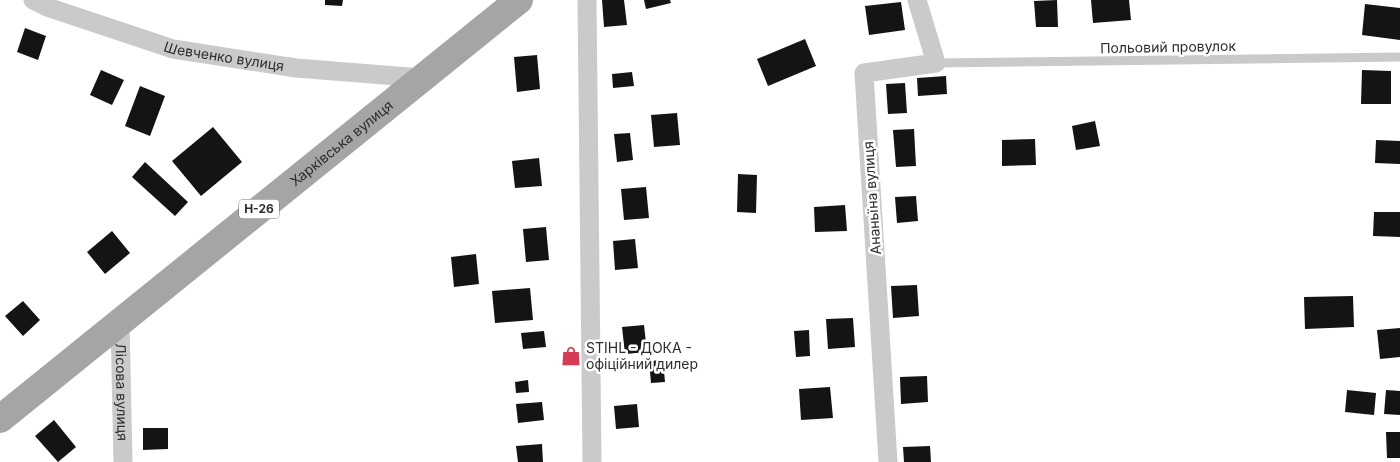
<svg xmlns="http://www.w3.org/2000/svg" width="1400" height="462" font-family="Inter,sans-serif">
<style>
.building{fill:#141414}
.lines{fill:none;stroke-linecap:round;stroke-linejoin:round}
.service{stroke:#cacaca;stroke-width:9}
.minor{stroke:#cacaca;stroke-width:19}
.primary{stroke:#a5a5a5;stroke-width:28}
.labels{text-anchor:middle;stroke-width:5;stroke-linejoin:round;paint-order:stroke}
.shield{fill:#fff;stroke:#6c6c6c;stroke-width:1}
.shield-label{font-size:12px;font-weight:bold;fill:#2d2d2d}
.street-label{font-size:14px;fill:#2d2d2d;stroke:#fff}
.poi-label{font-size:14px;fill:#2d2d2d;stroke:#fff;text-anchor:start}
</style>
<rect width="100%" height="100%" fill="#fff"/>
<path class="building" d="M325 0H343L342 6 325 5Z
M602 0H624L627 25 604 27Z
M644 0H670L671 3 646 9Z
M1057 0 1058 27H1036L1034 1Z
M1091 0H1129L1131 20 1093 23Z
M901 2 905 30 869 35 865 6Z
M1365 4 1400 8V40L1362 35Z
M25 28 46 36 38 60 17 52Z
M805 39 816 66 768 86 757 59Z
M537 55 540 89 517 92 514 57Z
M101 70 124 80 112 105 90 95Z
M1362 70 1391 71V104H1361Z
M632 72 634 86 613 88 612 74Z
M946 76 947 94 918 96 917 78Z
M905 83 907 113 888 114 886 84Z
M140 86 165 96 150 136 125 126Z
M677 113 680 145 654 147 651 115Z
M1095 121 1100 146 1076 150 1072 126Z
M213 127 242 162 201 196 172 161Z
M914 129 916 166 896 167 893 130Z
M630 133 633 160 617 162 614 134Z
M1035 139 1036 165 1002 166V140Z
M1376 140 1400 141V164L1375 163Z
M539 158 542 186 515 188 512 161Z
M145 162 188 202 175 216 132 177Z
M738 174 757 175 756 213 737 212Z
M646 187 649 218 624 220 621 189Z
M916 196 918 221 897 223 895 197Z
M845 205 847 231 815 232 814 207Z
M1374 212H1400V237L1373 236Z
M546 227 549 260 526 262 523 229Z
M112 231 130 253 105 274 87 252Z
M635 239 638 268 615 270 613 241Z
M476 254 479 284 454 287 451 257Z
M917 285 919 316 893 318 891 286Z
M530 288 533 320 495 323 492 291Z
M1353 296 1354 327 1305 329 1304 297Z
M23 301 40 320 23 336 5 316Z
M853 318 855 347 828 349 826 319Z
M644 325 647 352 625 354 622 327Z
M1400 328V357L1380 359 1377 330Z
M809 330 810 356 796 357 794 331Z
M544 331 546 347 523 349 521 333Z
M663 360 665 382 651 383 649 361Z
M927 376 928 402 901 404 900 377Z
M528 380 529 392 516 393 515 382Z
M830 387 833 418 801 420 799 389Z
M1347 390 1376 393 1374 415 1345 412Z
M1386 390 1400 391V415L1384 414Z
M542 402 544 420 518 423 516 404Z
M637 404 639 427 616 429 614 406Z
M54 420 76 447 58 462 35 436Z
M143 428H168V449L143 450Z
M1386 432H1400V458H1387Z
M542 444 543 462H518L516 446Z
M930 446 931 462H904L903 447Z"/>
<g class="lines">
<path class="service" d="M936 63 1400 57"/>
<g class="minor">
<path id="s1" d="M33 0 47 7 173 49 296 68 422 78"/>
<path d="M587 0 592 462"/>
<path id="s2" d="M120 322 123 462"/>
<path d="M888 462 864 73 936 63 917 0"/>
</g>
<path class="primary" id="s3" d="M0 419 519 0"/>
</g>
<defs>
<symbol id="shop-bare" viewBox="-9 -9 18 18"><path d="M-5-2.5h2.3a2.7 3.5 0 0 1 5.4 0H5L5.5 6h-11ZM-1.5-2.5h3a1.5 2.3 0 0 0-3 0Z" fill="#d53d56" stroke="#fff" stroke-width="2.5" paint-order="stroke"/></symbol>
</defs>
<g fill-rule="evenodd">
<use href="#shop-bare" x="557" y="342" width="28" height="28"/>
</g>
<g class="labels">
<rect class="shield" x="239" y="199.5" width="40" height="19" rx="4"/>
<g class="shield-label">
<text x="259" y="213">Н-26</text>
</g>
<g class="street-label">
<text transform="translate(1168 47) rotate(-1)" y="5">Польовий провулок</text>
<text dy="5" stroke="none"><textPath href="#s1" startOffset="200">Шевченко вулиця</textPath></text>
<text dy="5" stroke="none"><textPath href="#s3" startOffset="439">Харківська вулиця</textPath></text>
<text transform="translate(872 198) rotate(-94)" y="5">Ананьїна вулиця</text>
<text dy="5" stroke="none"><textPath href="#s2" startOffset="70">Лісова вулиця</textPath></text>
</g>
<g class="poi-label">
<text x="586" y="353">STIHL - ДОКА -<tspan x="586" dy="16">офіційний дилер</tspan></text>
</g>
</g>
</svg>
